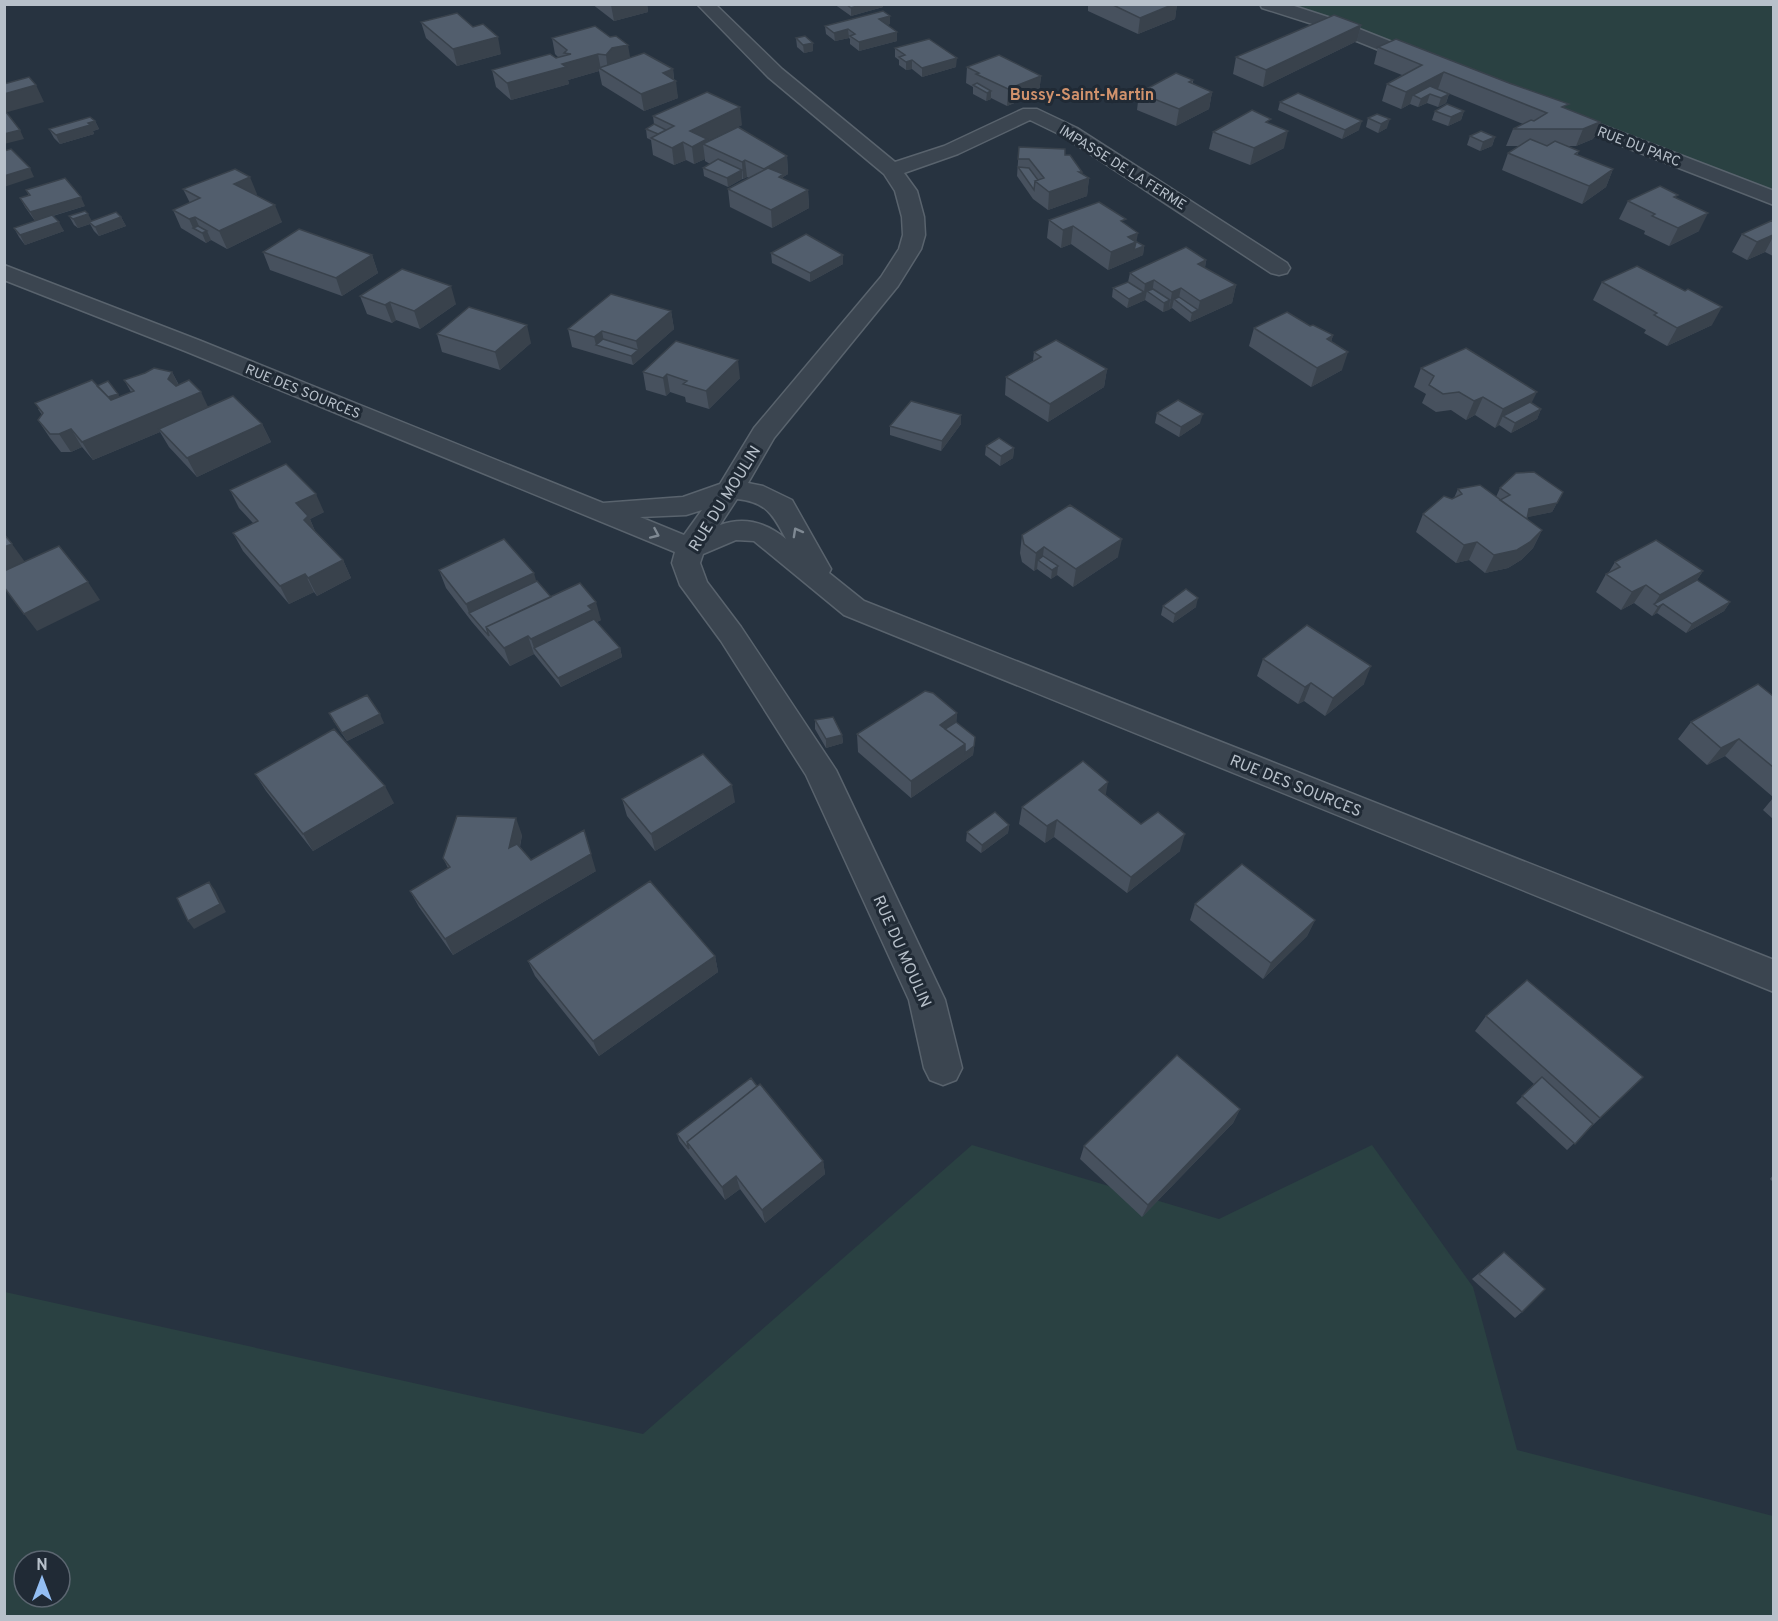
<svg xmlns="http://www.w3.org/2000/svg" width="1778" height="1621" font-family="Overpass,sans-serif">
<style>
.green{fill:#2a4142;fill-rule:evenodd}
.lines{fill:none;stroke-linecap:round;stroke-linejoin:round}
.minor-casing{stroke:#59636d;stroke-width:3}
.minor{fill:#3b4550;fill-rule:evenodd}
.wall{fill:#47515e}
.shaded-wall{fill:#39424c}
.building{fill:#525e6d;stroke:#39424c;stroke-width:1.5}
.oneway{stroke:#7f8993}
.labels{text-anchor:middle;stroke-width:6;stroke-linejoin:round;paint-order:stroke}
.far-street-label{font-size:14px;fill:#b7c0ca;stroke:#202a35}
.far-quarter-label{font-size:16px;font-weight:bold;fill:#d1926c;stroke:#202a35}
.street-label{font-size:16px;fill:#b7c0ca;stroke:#202a35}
</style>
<rect width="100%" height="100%" fill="#273340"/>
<path class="green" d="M1289 5H1773V201L1336 19Z
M972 1145 1219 1219 1372 1145 1473 1287 1517 1450 1773 1516V1616H5V1292L643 1434ZM24 1561H60V1597H24Z"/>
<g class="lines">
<defs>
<path id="minor" d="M697 4H715L782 69 895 162 944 146 1023 109H1037L1077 128 1287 263 1290 268 1287 273 1279 275 1271 273 1063 136 1030 120 958 154 904 173 917 191 924 217 925 235 921 249 898 286 774 438 748 483 763 486 792 500 831 569 829 573 864 601 1774 960V992L844 615 754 541 736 540 703 554 700 563 707 582 741 627 836 770 945 1000 962 1068 956 1080 943 1085 930 1080 924 1068 909 1000 806 775 721 641 680 585 672 563 675 552 185 351 4 280V265L201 341 603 503 683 497 720 484 754 428 881 277 899 249 903 235 902 217 895 191 884 174 768 77ZM737 499C767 502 773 515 786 539 767 523 745 516 720 525ZM702 510 684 535 640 517 686 515Z
M1260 4H1288L1334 19 1430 57 1432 61 1430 65H1416L1322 27 1262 8Z
M1555 107 1774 191V205L1548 117 1545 113 1548 109Z"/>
</defs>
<use href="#minor" class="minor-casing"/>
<use href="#minor" class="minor"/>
</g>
<path class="wall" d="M592 4H647L648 12 614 21Z
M834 4H883V7L851 16Z
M1088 4H1177L1175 19 1138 34 1088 11Z
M421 22 473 27 501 54 457 66 426 38Z
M890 24 887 25 897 32V41L859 51 850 44V39L849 38 835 41 826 34 825 26Z
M1361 25 1357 41 1263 87 1233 74 1236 57Z
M552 38 630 58 673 69 674 79 678 98 644 111 602 85 599 71 568 80 569 84 511 100 496 87 492 70 558 57 555 54Z
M796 38 813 43V51L804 53 797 47Z
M1378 47 1567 109 1600 122 1593 139 1576 146H1568L1579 151 1577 155 1613 169 1606 187 1582 204 1502 170 1508 153 1519 146H1506L1513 129 1523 124 1438 89 1449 94 1446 103 1438 107 1427 103 1418 107 1410 104 1401 109 1382 101 1387 84 1402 75 1374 64Z
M895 48 956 67 922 77 912 69 906 70 899 65V60L895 57Z
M967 67 1041 76 1039 93 1007 106 991 98V99L986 101 973 94V87L966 83Z
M1193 80V84L1212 92 1209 109 1176 126 1137 110 1139 93Z
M1280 102 1359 130 1342 139 1278 110Z
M1435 111H1464L1461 120 1448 126 1432 120Z
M1377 114 1387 128 1378 133 1366 127 1368 118Z
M653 116 742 125 707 141V142L787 156 788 174 783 177V179L808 190 809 208 772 228 730 207 728 189 749 178 747 177 743 179H742L728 187 704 176 703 168 710 164 705 161V159L694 164 686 160 674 165 653 155 651 140 647 138 646 129 654 124Z
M95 121 99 129 93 131 94 134 60 144 54 138 49 129Z
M1270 123 1284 148 1250 165 1209 149 1213 132Z
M1470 136 1495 137 1492 146 1480 151 1467 145Z
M1019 147 1065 155 1082 174 1089 178 1087 196 1048 210 1033 199 1017 176Z
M183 189 257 194 256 195 282 222 227 249 211 240 206 243 181 228 173 210 190 203Z
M26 190 85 206 53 216 64 231 25 245 19 237 14 228 35 221 25 207 20 198 29 196Z
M1677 198 1699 231 1669 246 1644 234 1645 231 1619 219 1628 201Z
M69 216 92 221 121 217 126 226 99 236 94 231 90 224 78 228 74 225Z
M1049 220 1125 224 1137 242 1144 246 1143 255 1108 270 1071 244 1061 248 1047 238Z
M1773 220V256L1765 252 1747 260 1732 252 1742 234Z
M263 252 372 255 378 273 342 296 270 270Z
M771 253 843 264 810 282 772 263Z
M1206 260 1205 268 1236 285 1232 303 1190 322 1172 308 1163 312 1145 300 1127 308 1112 297 1113 288 1128 282 1130 273Z
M1602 282 1712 325 1667 346 1644 333 1646 330 1593 300Z
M360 296 456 304 420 329 396 320 392 323 367 314Z
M671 311 674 329 633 365 572 347 568 329Z
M1310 326 1333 335 1331 342 1342 370 1311 387 1249 346 1254 328Z
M437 334 531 343 500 370 442 352Z
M1034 352 1107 369 1104 387 1048 422 1005 395 1006 377 1033 361Z
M1421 368 1531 403 1541 409 1537 419 1511 433 1499 425 1495 428 1475 415 1466 420 1451 410 1436 412 1422 403 1426 394 1414 387Z
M172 372 179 385 208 407 262 424 271 442 197 477 169 447 160 432 93 460 82 447 71 452H61L50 438 38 420 42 415 38 409 97 386 119 397 131 392 124 380Z
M643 372 740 378 709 409 686 402 685 397 670 392 666 396 646 390Z
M1157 413 1200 423 1179 437 1155 423Z
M961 415V424L941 451 890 435V426Z
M986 446 1014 448 1013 458 1000 466 985 455Z
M1500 488 1563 492 1552 512 1527 517V519L1542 530 1533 548 1521 560 1508 568 1485 573 1469 560 1456 563 1416 532 1423 514 1454 498 1458 489 1496 497Z
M230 490 324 512 310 519 315 531 343 560 351 578 317 596 314 592 289 604 243 551 233 533 253 523 239 508Z
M1022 535 1118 557 1073 587 1057 575 1051 579 1037 569 1034 571 1022 562 1020 553Z
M1615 562 1703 571 1697 580 1730 602 1724 611 1686 633 1657 613 1652 616 1634 603 1621 610 1596 592 1606 574 1609 572Z
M439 570 537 581 551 597 601 620 597 622 620 648 622 657 561 687 534 654 510 666 472 622 446 588Z
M1163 606 1196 607 1173 623 1161 615Z
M1263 659 1364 684 1325 716 1304 701 1298 704 1257 676Z
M1773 696V797L1725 756 1707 765 1678 739 1691 722Z
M329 713 384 723 347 741 334 722Z
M957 713 956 722 975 737 973 755 911 798 858 752 857 734Z
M815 720 842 735 843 743 826 748 815 729Z
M255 774 394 803 313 851 266 791Z
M1106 795 1141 824 1180 851 1127 893 1054 837 1045 843 1019 824 1022 807Z
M1773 798V819L1763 810Z
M622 799 735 802 655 851 627 816Z
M1009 825 1008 833 981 853 966 841 967 832Z
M522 835 520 847 531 860 596 871 453 955 419 907 410 891 448 868 443 858Z
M1195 904 1315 920 1307 936 1263 979 1190 920Z
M715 956 718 972 599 1056 535 976 528 961Z
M1486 1016 1643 1077 1567 1150 1516 1103 1534 1084 1475 1031Z
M1240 1109 1233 1123 1142 1217 1080 1159 1084 1146Z
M677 1134 823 1161 825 1174 765 1223 740 1189 725 1200 679 1141Z
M1773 1175V1182L1770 1179Z
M1504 1252 1522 1312 1515 1318 1472 1279Z"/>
<path class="shaded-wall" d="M647 4 648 12 614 21 611 5Z
M863 4H883V7L851 16V8Z
M1174 4H1177L1175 19 1138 34 1140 18Z
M890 16V24L879 27V19Z
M1361 25 1357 41 1263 87 1266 70Z
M848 29 849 38 835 41 834 33Z
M897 32V41L859 51V42Z
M498 37 501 54 457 66 453 49Z
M813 43V51L804 53 803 45Z
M628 45 631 62 608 71 606 55 612 48Z
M598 54 601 70 599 68V71L568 80 569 84 511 100 507 83 562 64Z
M957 58 956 67 922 77V68Z
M912 60V69L906 70V62Z
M673 69 674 82 676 81 678 98 644 111 641 94 663 73Z
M1444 72 1438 89 1413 95 1410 104 1401 109 1406 92Z
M1041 76 1039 93 1007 106 1008 89Z
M36 85 44 102 4 113V94Z
M991 91V99L986 101 987 93Z
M1212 92 1209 109 1176 126 1179 109Z
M1430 94 1427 103 1418 107 1421 99Z
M1449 94 1446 103 1438 107 1441 98Z
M740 107 742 125 707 141 708 146 703 144 705 159 694 164 690 131Z
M1464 111 1461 120 1448 126 1451 117Z
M1390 119 1387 128 1378 133 1381 124Z
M95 121 99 129 93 131 94 134 60 144 56 135Z
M1362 121 1359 130 1342 139 1345 130Z
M1600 122 1593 139 1576 146 1583 129Z
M20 130 24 139 4 144V134Z
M1288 131 1284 148 1250 165 1254 148Z
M1495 137 1492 146 1480 151 1483 142Z
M683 142 686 160 674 165 672 148Z
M787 156 788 174 783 177 784 187 766 186 764 169Z
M745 160 747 177 743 179 742 162Z
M30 168 34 177 4 187V176Z
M1613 169 1606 187 1582 204 1589 186Z
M742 170V179L728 187 727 178Z
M1079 172H1082L1081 181 1089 178 1087 196 1048 210 1049 192Z
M250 177 257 194 241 201 234 184Z
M808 190 809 208 772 228 771 210Z
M81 197 85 206 35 221 30 212Z
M275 205 282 222 227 249 219 231Z
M1708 213 1699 231 1669 246 1678 228Z
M88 214 93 223 89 222 90 224 78 228 73 219Z
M121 217 126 226 99 236 95 227Z
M195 217 202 233 193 228 189 219Z
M59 222 64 231 25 245 20 235Z
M1073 226 1071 244 1061 248 1063 230Z
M207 231 211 240 206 243 202 233Z
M1138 233 1135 250 1144 246 1143 255 1108 270 1111 252 1128 237Z
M1773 235V237L1765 252 1747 260 1757 242Z
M372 255 378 273 342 296 336 278Z
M843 255V264L810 282V273Z
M1206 260 1203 278 1198 264Z
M1154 280 1152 294 1147 291 1145 300 1127 308 1129 299 1144 292 1145 284Z
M1236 285 1232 303 1190 322 1192 313 1198 310 1200 301Z
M451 286 456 304 420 329 414 311Z
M1181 288 1178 303 1174 299 1172 308 1169 310 1172 292Z
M1170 300 1169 310 1163 312 1164 303Z
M390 302 396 320 392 323 385 305Z
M1722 307 1712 325 1667 346 1677 328Z
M671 311 674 329 633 365 631 356 638 350 636 341Z
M527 325 531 343 500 370 495 352Z
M602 331 605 348 596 345 594 337Z
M1333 335 1328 354 1327 339Z
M1348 352 1342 370 1311 387 1317 368Z
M738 360 740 378 709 409 706 391Z
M1107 369 1104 387 1048 422 1050 404Z
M172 372 181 390 178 397 168 379Z
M667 374 670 392 666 396 663 378Z
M201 392 210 411 159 429 160 432 93 460 82 442Z
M1537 392 1528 410 1503 416 1499 425 1495 428 1503 409Z
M118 394 123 403 106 398Z
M1483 397 1475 415 1466 420 1474 401Z
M1541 409 1537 419 1511 433 1515 423Z
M1203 414 1200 423 1179 437 1181 427Z
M961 415V424L941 451 942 441Z
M262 424 271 442 197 477 187 458Z
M71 429 82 447 71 452 59 434Z
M1014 448 1013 458 1000 466 1001 456Z
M316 494 324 512 310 519 316 534 313 538 296 503Z
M1557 503 1552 512 1524 518 1529 509Z
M1542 530 1533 548 1521 560 1508 568 1485 573 1494 555Z
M1122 539 1118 557 1073 587 1076 569Z
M1477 542 1469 560 1456 563 1464 545Z
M12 544 25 562 4 571V547Z
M1044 547 1042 563 1038 560 1037 569 1034 571 1036 553Z
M343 560 351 578 317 596 308 578Z
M1058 566 1057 575 1051 579 1052 570Z
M1703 571 1691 589 1662 605 1657 613 1652 616 1658 607 1654 604 1660 595Z
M534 573 539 591 469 613 466 604Z
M305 574 314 592 289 604 280 586Z
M88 582 100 600 37 631 24 614Z
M1646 585 1634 603 1621 610 1632 592Z
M1198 598 1196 607 1173 623 1175 614Z
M596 602 601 620 534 648 537 657 531 639Z
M1730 602 1724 611 1686 633 1692 624Z
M528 636 534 654 510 666 504 648Z
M620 648 622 657 561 687 558 678Z
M1371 666 1364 684 1325 716 1333 698Z
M1311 683 1304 701 1298 704 1305 687Z
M957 713 956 730 939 733 940 725Z
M380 714 384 723 347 741 342 733Z
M842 735 843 743 826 748V739Z
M975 737 973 755 911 798V781Z
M1739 739 1725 756 1707 765 1721 748Z
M1108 782 1105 799 1099 790Z
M732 785 735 802 655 851 651 834Z
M385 786 394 803 313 851 303 834Z
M516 818 522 835 516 864 509 848Z
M1057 820 1054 837 1045 843 1047 826Z
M1009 825 1008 833 981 853 982 845Z
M584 830 596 871 453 955 445 939Z
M1185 834 1180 851 1127 893 1131 877Z
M209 882 215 890 226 912 194 929 188 921Z
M1315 920 1307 936 1263 979 1271 963Z
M715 956 718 972 599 1056 593 1041Z
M1240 1109 1233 1123 1142 1217 1148 1205Z
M823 1161 825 1174 765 1223 762 1210Z
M736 1176 740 1189 725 1200 722 1187Z"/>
<path class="building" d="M846 4H863L851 8Z
M1111 4H1174L1140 18Z
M883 11 890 16 879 19 897 32 859 42 850 36 855 34 848 29 834 33 825 26Z
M457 13 473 27 483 24 498 37 453 49 421 22Z
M1334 15 1361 25 1266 70 1236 57Z
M595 26 610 37 616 36 628 45 612 48 606 55 598 54 562 64 566 67 507 83 492 70 550 54 556 58 571 54 564 53 567 50 552 38Z
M805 36 813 43 803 45 796 38Z
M929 39 957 58 922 68 912 60 906 62 899 57 905 55 895 48Z
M1396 39 1509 83 1569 104 1562 107 1600 122 1583 129H1513L1531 120 1534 121 1547 113 1444 72 1406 92 1387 84 1422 65 1378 47Z
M644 53 673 69 663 73 676 81 641 94 599 68Z
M999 55 1041 76 1008 89 976 74 979 73 967 67Z
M1176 73 1193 80 1189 82 1212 92 1179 109 1139 93Z
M29 77 36 85 4 94V84Z
M977 83 991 91 987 93 973 85Z
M1430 86 1449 94 1441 98 1430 94 1421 99 1413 95Z
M707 92 740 107 690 131 707 139 692 147 683 142 672 148 651 138 674 126 653 116Z
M1298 93 1362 121 1345 130 1280 102Z
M1447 104 1464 111 1451 117 1435 111Z
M1252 110 1271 119 1266 122 1288 131 1254 148 1213 132Z
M4 112H6L20 130 4 134Z
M1377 114 1390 119 1381 124 1368 118Z
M90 117 95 121 88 123 90 125 56 135 49 129Z
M654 124 666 130 658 134 646 129Z
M738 127 787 156 764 169 745 160 742 162 703 144Z
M1481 131 1495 137 1483 142 1470 136Z
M1530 139 1547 146 1555 141 1579 151 1575 154 1613 169 1589 186 1508 153Z
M1019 147 1065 149V155H1070L1082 172H1079L1089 178 1049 192 1035 181 1044 178 1029 159H1018Z
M11 149 30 168 4 176V151Z
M718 159 742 170 727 178 703 168Z
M1018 167 1029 168 1038 180 1035 181 1034 190Z
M768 168 783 174 779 177 808 190 771 210 728 189Z
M235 169 250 177 234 184 275 205 219 231 195 217 189 219 173 210 200 198 183 189Z
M65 178 81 197 30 212 20 198 30 195 26 190Z
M1660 186 1678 195 1674 197 1708 213 1678 228 1652 216 1655 214 1628 201Z
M1099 202 1126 219 1121 221 1138 233 1128 237 1136 242 1111 252 1073 226 1063 230 1049 220Z
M85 211 88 214 73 219 69 216Z
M116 212 121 217 95 227 89 222Z
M52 215 59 222 20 235 14 228Z
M1773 220V235L1757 242 1742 234Z
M198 226 207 231 202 233 193 228Z
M299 229 372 255 336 278 263 252Z
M806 234 843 255 810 273 771 253Z
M1136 242H1137L1144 246 1134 250Z
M1186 247 1206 260 1198 264 1236 285 1200 301 1181 288 1172 292 1154 280 1145 284 1130 273Z
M1637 266 1685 291 1688 289 1722 307 1677 328 1654 315 1657 313 1602 282Z
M402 269 451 286 414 311 390 302 385 305 360 296Z
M1128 282 1144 292 1129 299 1113 288Z
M1153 289 1170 300 1164 303 1147 291Z
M611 294 671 311 636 341 602 331 594 337 568 329Z
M1179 297 1198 310 1192 313 1174 299Z
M469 307 527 325 495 352 437 334Z
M1287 312 1310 326 1313 325 1333 335 1327 339 1348 352 1317 368 1254 328Z
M603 339 638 350 631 356 596 345Z
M1056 340 1107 369 1050 404 1006 377 1041 357 1034 352Z
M676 341 738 360 706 391 683 384 687 381 667 374 663 378 643 372Z
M1466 348 1537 392 1503 409 1483 397 1474 401 1459 392 1443 394 1429 385 1434 376 1421 368Z
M154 368 172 372 168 379 176 386 189 380 201 392 82 442 71 429 59 434H50L38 420 43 413 35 403 92 380 111 400 134 391 124 380 145 373Z
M108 381 118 394 108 397 97 386Z
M233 396 262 424 187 458 159 429Z
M1178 400 1203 414 1181 427 1157 413Z
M911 401 961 415 942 441 890 426Z
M1530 402 1541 409 1515 423 1503 416Z
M999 438 1014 448 1001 456 986 446Z
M286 464 316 494 296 503 308 516 304 520 343 560 308 578 305 574 280 586 233 533 258 521 230 490Z
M1534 472 1563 492 1557 503 1529 509 1527 519 1500 500 1510 495 1500 488 1516 473Z
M1480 485 1542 530 1530 542 1517 550 1494 555 1477 542 1464 545 1423 514 1444 496 1452 499 1462 494 1458 489Z
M1070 505 1122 539 1076 569 1044 547 1036 553 1024 544 1022 535Z
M4 534 12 544 4 547Z
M504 539 534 573 466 604 439 570Z
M1656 540 1703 571 1660 595 1646 585 1632 592 1606 574 1620 567 1615 562Z
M59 546 88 582 24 614 4 587V571Z
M1043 556 1058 566 1052 570 1038 560Z
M1697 580 1730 602 1692 624 1663 604 1658 607 1654 604Z
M537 581 551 597 486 627 489 636 469 613Z
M580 583 596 602 588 606 592 610 531 639 528 636 504 648 486 627Z
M1186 589 1198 598 1175 614 1163 606Z
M594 619 620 648 558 678 534 648Z
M1307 625 1371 666 1333 698 1311 683 1305 687 1263 659Z
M1758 684 1773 696V767L1739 739 1721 748 1691 722Z
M925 691 933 693 957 713 940 725 965 744 911 781 857 734Z
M367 695 380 714 342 733 329 713Z
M833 717 842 735 826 739 815 720Z
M956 722 975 737 974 746 965 753V744L945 729Z
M334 729 385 786 303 834 255 774Z
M703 754 732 785 651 834 622 799Z
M1083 761 1108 782 1099 790 1141 824 1158 812 1185 834 1131 877 1057 820 1047 826 1022 807Z
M995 812 1009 825 982 845 967 832Z
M457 816 516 818 509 848 517 844 531 860 584 830 591 854 445 939 410 891 450 867 443 858Z
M1242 864 1315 920 1271 963 1195 904Z
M650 881 715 956 593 1041 528 961Z
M209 882 220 904 188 921 177 898Z
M1527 980 1643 1077 1600 1118 1486 1016Z
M1177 1055 1240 1109 1148 1205 1084 1146Z
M1542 1077 1593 1124 1575 1144 1522 1096Z
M751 1078 757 1086 687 1142 689 1149 677 1134Z
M760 1084 823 1161 762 1210 736 1176 722 1187 687 1142Z
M1504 1252 1545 1289 1522 1312 1479 1274Z"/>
<defs><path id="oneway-chevron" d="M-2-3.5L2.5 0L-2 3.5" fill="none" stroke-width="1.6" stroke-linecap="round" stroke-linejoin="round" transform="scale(1.5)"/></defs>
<g class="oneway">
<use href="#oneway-chevron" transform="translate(797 532) rotate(-119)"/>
<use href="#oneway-chevron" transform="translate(655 534) rotate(24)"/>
</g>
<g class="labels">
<g class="far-street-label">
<text transform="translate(1639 146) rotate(21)" y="5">RUE DU PARC</text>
<text transform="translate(1123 167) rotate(32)" y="5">IMPASSE DE LA FERME</text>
<text transform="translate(303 391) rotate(22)" y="5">RUE DES SOURCES</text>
</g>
<g class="far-quarter-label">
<text x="1082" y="100">Bussy-Saint-Martin</text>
</g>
<g class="street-label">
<text transform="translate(724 498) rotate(-58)" y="6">RUE DU MOULIN</text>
<text transform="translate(1296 785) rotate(22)" y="6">RUE DES SOURCES</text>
<text transform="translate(903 951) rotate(66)" y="6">RUE DU MOULIN</text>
</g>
</g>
<rect width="1778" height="1621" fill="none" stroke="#b7c0ca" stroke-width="12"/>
<g transform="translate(42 1579)"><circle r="28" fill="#202a35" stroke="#5c6671" stroke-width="1.5"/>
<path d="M0-4.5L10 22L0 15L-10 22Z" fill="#93bef3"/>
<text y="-9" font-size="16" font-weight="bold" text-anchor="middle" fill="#b7c0ca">N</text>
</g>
</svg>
